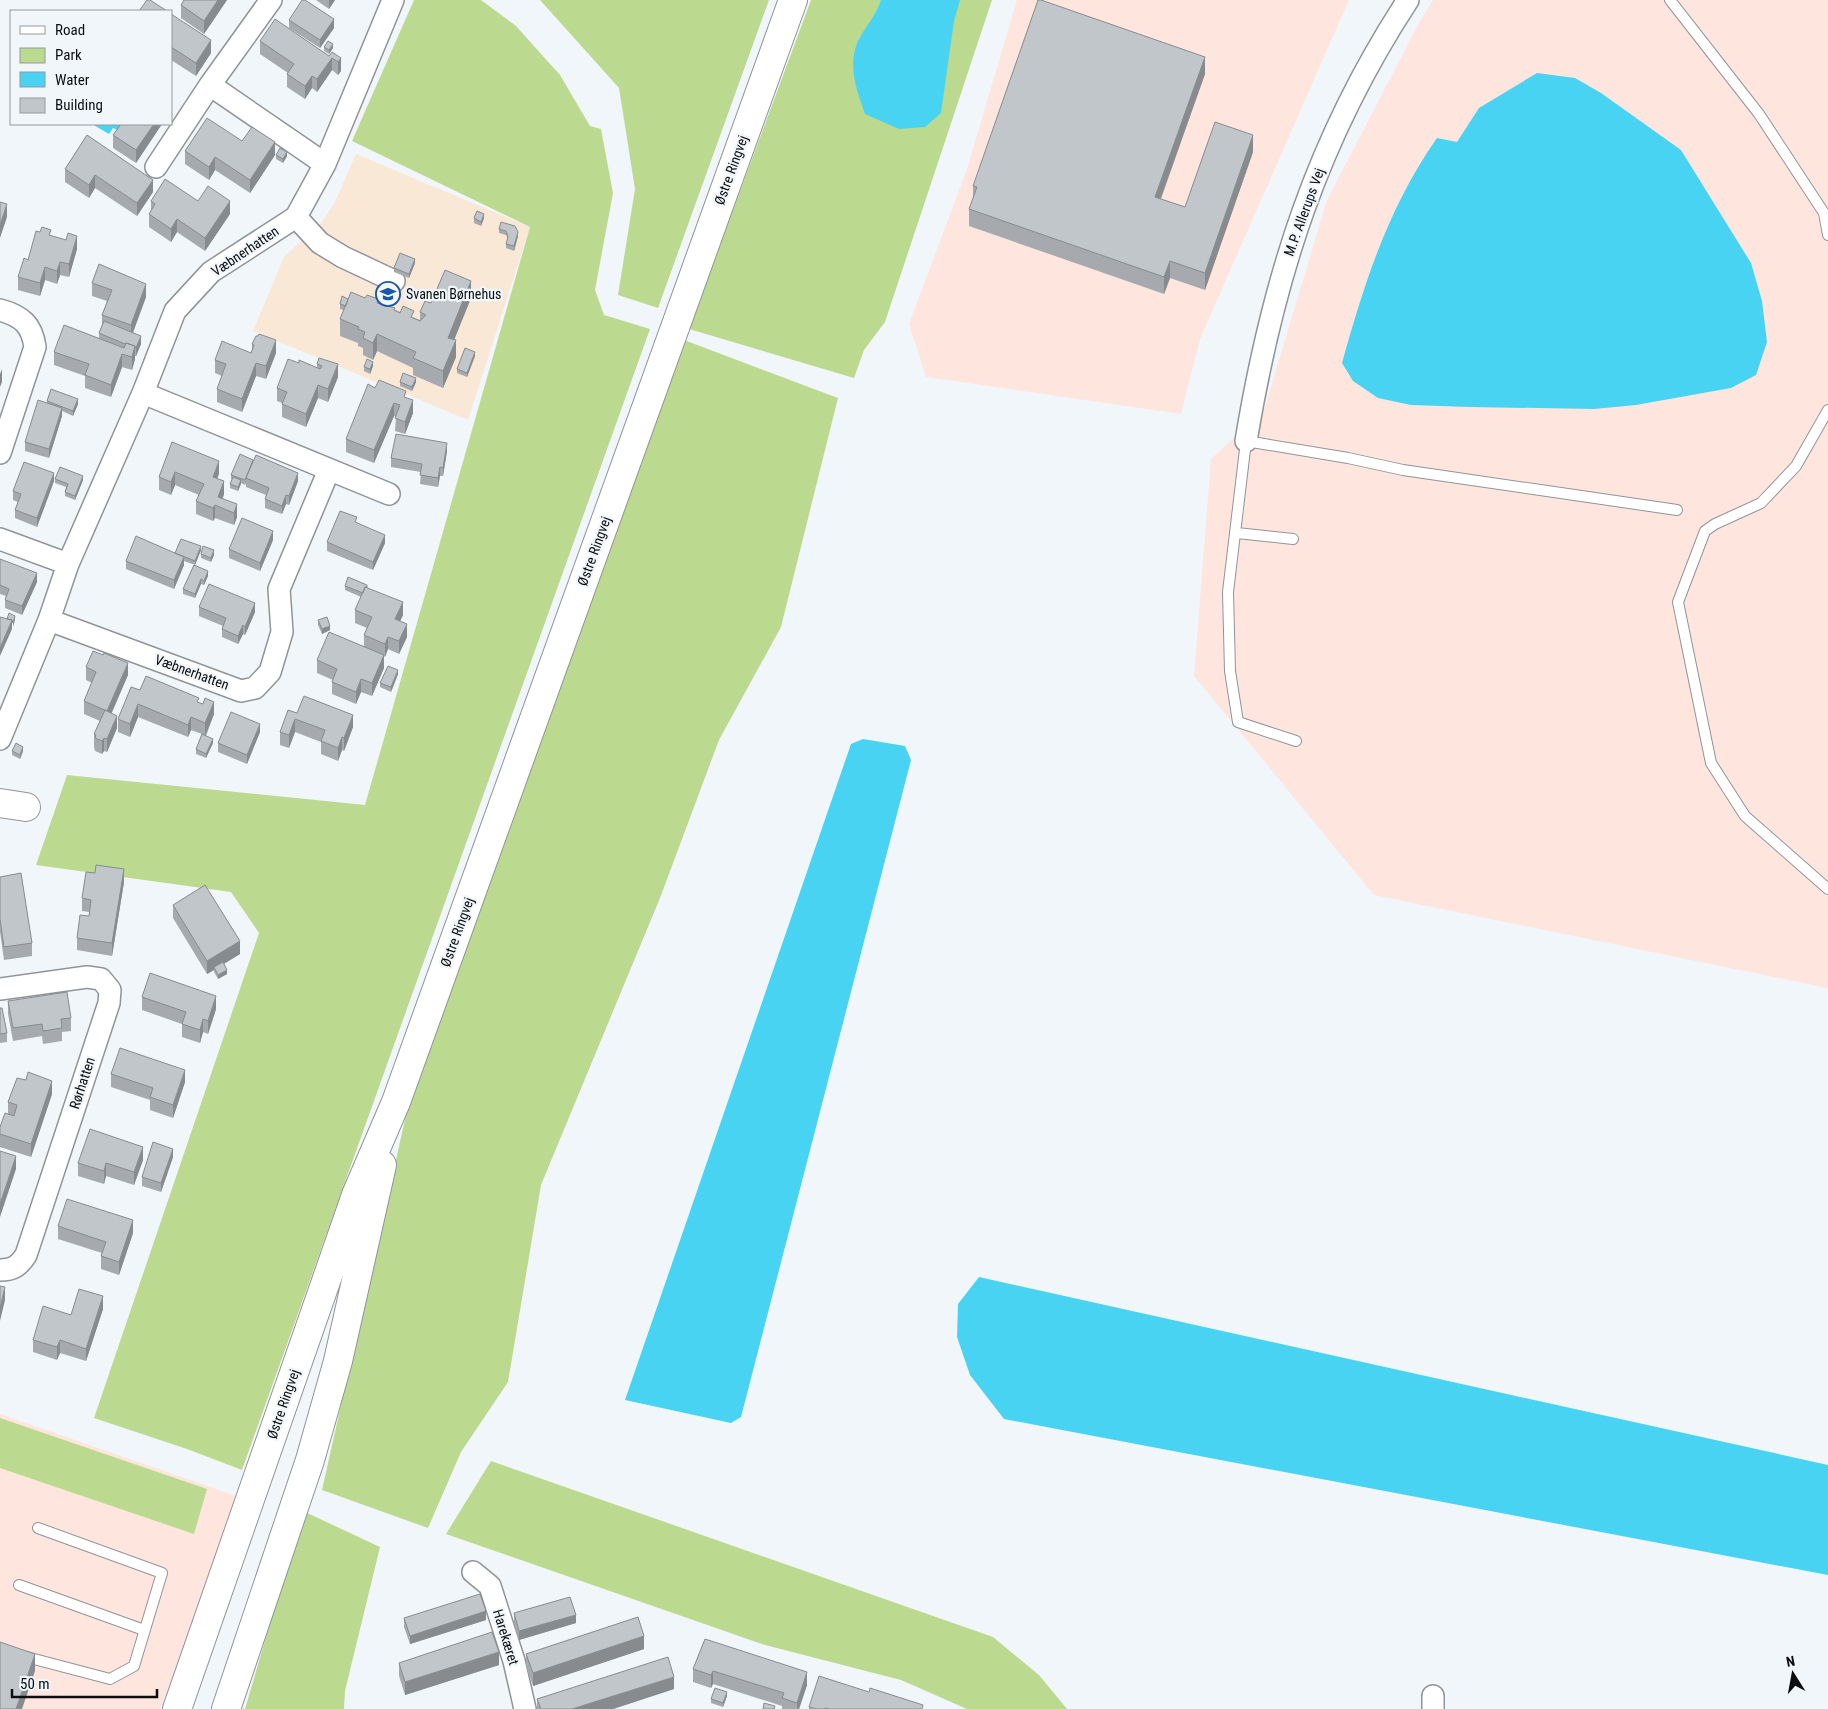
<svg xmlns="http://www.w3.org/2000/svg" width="1828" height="1709" font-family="'Roboto Condensed',sans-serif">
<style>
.industrial{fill:#fee5dd}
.education{fill:#f9e8d6}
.green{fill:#bcd990}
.water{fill:#49d3f2}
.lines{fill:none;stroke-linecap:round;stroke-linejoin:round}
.lane-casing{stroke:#909499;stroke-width:12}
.street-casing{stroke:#909499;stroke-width:24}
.secondary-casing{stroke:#909499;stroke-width:30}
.lane{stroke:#fff;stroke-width:10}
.street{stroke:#fff;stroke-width:21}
.secondary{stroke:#fff;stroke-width:28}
.wall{fill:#a6aaaf}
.shaded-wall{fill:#878b8e}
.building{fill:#c1c6cb;stroke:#878b8e}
.labels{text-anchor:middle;stroke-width:4.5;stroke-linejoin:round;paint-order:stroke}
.street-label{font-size:14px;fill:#0c0d0f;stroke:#f1f6fb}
.poi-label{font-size:14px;fill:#0c0d0f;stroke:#f1f6fb;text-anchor:start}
</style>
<rect width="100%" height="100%" fill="#f1f6fb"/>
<path class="industrial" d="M1017 0H1349L1200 339 1181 414 926 377 909 324 967 169Z
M1433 0H1828V988L1374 895 1194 676 1211 459 1264 410 1327 200 1419 23Z
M0 1414 239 1497 160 1709H0Z"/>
<path class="education" d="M356 154 530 227 468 420 253 331 284 257 322 222 334 204Z"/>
<path class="green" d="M414 0H481L516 26 560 75 590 126 601 129 613 193 595 290 604 315 650 329 242 1470 187 1449 94 1418 259 933 231 892 36 865 67 775 365 805 530 227 352 141Z
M540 0H769L658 308 618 295 635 189 619 88Z
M811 0H992L885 322 864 350 854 378 689 329Z
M684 340 838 398 781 627 719 740 660 898 541 1185 508 1382 461 1452 428 1528 322 1490 408 1106Z
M0 1418 207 1489 194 1534 0 1468Z
M491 1461 993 1637 1039 1675 1067 1709H967L901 1680 765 1645 446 1534Z
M303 1511 380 1547 345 1691 344 1709H245Z"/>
<path class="water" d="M881 0H960L954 21 941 113 925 127 899 129 865 114C857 91 847 66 858 41 865 27 876 16 881 0Z
M1537 73 1575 78 1601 93 1681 150 1751 263 1762 301 1767 342 1756 375 1731 388 1636 405 1594 409 1470 407 1411 405 1378 398 1353 381 1342 363C1365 281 1388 208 1437 138L1457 142 1479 108Z
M92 124H118L121 126 117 130 113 128 109 134Z
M863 739 905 746 911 760 741 1417 731 1423 625 1400 851 744Z
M979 1277 1828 1465V1575L1004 1419 970 1375 957 1337 958 1304Z"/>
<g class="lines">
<defs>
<path id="lane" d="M1670 0 1759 114 1824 213 1828 235
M1828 410 1796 466 1761 503 1715 524 1705 531 1678 602 1711 763 1745 816 1828 889
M1237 533 1293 539
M1296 741 1238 722 1230 671 1228 592 1246 441 1348 458 1403 470 1677 510
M19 1585 144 1630
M0 1650 110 1679 134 1666 162 1573 38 1528"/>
<path id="street" d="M271 0 210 85 325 164
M156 167 210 85
M296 217 320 243 343 257 394 281
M0 310C22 316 32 325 35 347L0 453
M143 393 389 494
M1246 441C1273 278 1317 139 1408 0
M0 539 68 564
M49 620 241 691 255 688 270 672 282 632 279 589 329 470
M0 739 49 620 68 564 143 393 175 311 211 272 296 217 325 164 393 0
M0 989 87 977 101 979 110 990 109 1003 26 1255C19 1266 13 1270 0 1270
M473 1572 490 1586 514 1661 525 1709
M1433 1709V1696"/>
<path id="secondary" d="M0 803 26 807
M177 1709 356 1195 396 1102 793 0
M226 1709 310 1460 338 1361 382 1165"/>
</defs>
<use href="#lane" class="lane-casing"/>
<use href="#street" class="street-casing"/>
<use href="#secondary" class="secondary-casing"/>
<use href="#lane" class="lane"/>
<use href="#street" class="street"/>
<use href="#secondary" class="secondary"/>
</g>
<path class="wall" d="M184 0H227L204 34 181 18V5Z
M316 0H335L329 9Z
M171 14 211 53 196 76 171 60Z
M289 20 334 28 320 48 289 28Z
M260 41 341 58V71L338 75 332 70 317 92 312 88 305 99 287 87V74L288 73 260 54Z
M324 47 333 48 329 54 324 51Z
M1205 74 1161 199 1185 207 1253 152 1205 290 1170 278 1164 294 969 226V209L973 200V186Z
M162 124 136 163 113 148V135Z
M87 135 153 192 137 216 95 188 89 198 65 182V169Z
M242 141 275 155 250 193 215 170 209 180 185 164V151Z
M276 155 287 156 283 163 276 159Z
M151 201H198L230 214 205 251 177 232 171 242 149 227V214L151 211Z
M474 218H484L481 226 474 223Z
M499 229 518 236 514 251 506 248V244L508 239 506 235 499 233Z
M51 236 77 249 69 277 60 275 57 284 45 280 40 296 18 290V277L28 260Z
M415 263 409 278 394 272V268Z
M92 283 146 297 133 332 141 344 136 356H135V359L132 370 122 367 111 397 85 388V376L54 365V352L99 338V333L102 325V315L107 301 92 296Z
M471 298 454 340 456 357 443 388 413 375V368L377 351 373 360 363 355V348L358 346V343L340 336V319L344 310 340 309V304L348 299 378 303 420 320V312L431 303Z
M252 344 276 353 266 379 256 376 242 412 217 402V389L222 376 215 373V360L251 353 252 350Z
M475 356 467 377 457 373V369Z
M319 358 338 377 328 402 318 398 306 427 282 417V403L277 401V388L299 363 317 368V364Z
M373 366 370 374 364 371V367Z
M400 382H416L412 391 400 386Z
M375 388 406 398 413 413 405 434 395 431 396 416H394L374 463 346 452V439Z
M47 401 78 404 73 416 62 411V416L49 458 25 451V442L47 403Z
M172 442 219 474 217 478 224 494 223 498 237 517 234 525 215 518 213 521 196 514V501L199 495 175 485 171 495 159 490V477Z
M447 451 443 476H440L438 487 420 484 421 472 391 467V458Z
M231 475 298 481 289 505 286 504 282 514 265 508V499L266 495 246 487V483L245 485 241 483 238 491 230 488V484L232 479H231Z
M55 479 83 480 75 500 65 496V492L66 487 55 483Z
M54 481 37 527 15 518V510L18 502 13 500V491Z
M357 523 385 543 373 570 327 551V542Z
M273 540 260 571 229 558V549Z
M201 550 195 565 184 561V565L174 589 126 569V561L175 553Z
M201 554 214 555 211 562 201 558Z
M0 559 37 582 22 615 5 608V600L6 596 0 594Z
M208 576 204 585 201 584 195 598 183 594V589Z
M345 586 367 587 403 615 400 621 407 637 399 654 388 649 385 657 384 656V668L372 696 361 692 356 704 332 694V682L333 680 317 673V660L364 647V635L367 628 355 623V610L361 597 345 590Z
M199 607 255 612 245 635 243 634 238 644 222 637V629L223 626 199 616Z
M318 620 330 630 322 634 318 625Z
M86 667 128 675 111 713 117 728 107 752 104 751 102 754 95 751 94 747V734L100 721 84 714V701L92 683 86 680Z
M398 674 391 692 380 687V683Z
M140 690 199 703 214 714 206 736 213 743 206 758 196 754V749L202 734 191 730 188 737 138 717 130 737 118 732V719Z
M297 713 353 727 344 751 342 750 338 761 321 754V742L295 732 289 748 280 745V732Z
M260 732 247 764 218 752V743Z
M12 751H23L20 759 12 755Z
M0 877 32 943V956L4 960 0 932Z
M124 882 112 956 77 950V938L89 916V912L82 911V898Z
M173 905 240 954 224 964 227 974 218 979 214 972V970L207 974 173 918Z
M142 997 216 1009 208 1034 203 1032 200 1043 182 1037V1024L142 1010Z
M8 1001 71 1018V1031L62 1032V1041L43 1044 42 1036 13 1041 8 1014Z
M0 1008 7 1033V1042L0 1043Z
M111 1074 185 1082 173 1118 150 1110V1100L111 1087Z
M26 1080 52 1094 31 1157 0 1147V1127L8 1114V1102Z
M173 1157 161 1192 142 1186V1177Z
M143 1160 134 1185 106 1176 104 1184 78 1176V1163Z
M58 1226 133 1233 119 1275 101 1269V1256L102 1253 58 1239Z
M103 1309 86 1361 60 1353 57 1360 33 1352V1340L71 1315Z
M514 1613 576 1623 519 1640 514 1622Z
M404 1618 486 1620 410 1644 404 1627Z
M705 1639 807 1685 799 1709H782V1706L713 1684 711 1688 693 1682V1669Z
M644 1649 533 1686 526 1666V1654Z
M399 1663 499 1665 405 1695 399 1676Z
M674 1689 613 1709H537V1699Z
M727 1696 723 1707 711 1703V1699Z
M809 1707 923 1709H809Z"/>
<path class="shaded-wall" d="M218 0H227L204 34V21Z
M329 0H335L329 9Z
M334 19V28L320 48V40Z
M211 40V53L196 76V63Z
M333 44V48L329 54V50Z
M1205 57V74L1155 214V197Z
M332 58V70L317 92V79Z
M341 58V71L338 75V62Z
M312 76V88L305 99V86Z
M154 124H162L136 163V150Z
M1253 135V152L1205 290V273Z
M275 142V155L250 193V180Z
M287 152V156L283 163V159Z
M215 157V170L209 180V167Z
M95 175V188L89 198V185Z
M153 180V192L137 216V203Z
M230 201V214L205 251V238Z
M7 204V217L0 238V225Z
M484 214V218L481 226V222Z
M177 219V232L171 242V229Z
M518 232V236L514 251V246Z
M77 236V249L69 277V264Z
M415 259V263L409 278V274Z
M1170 261V278L1164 294V277Z
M60 262V275L57 284V271Z
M45 267V280L40 296V283Z
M471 281V298L448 355V338Z
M146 284V297L131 338V325Z
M377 334V351L373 360V343Z
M141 336V344L136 356V348Z
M276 340V353L266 379V366Z
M456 340V357L443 388V371Z
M135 346V359L132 370V357Z
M475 352V356L467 377V373Z
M122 354V367L111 397V385Z
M373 362V366L370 374V369Z
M256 363V376L242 412V399Z
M338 364V377L328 402V389Z
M2 369V382L0 387V374Z
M416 378V382L412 391V387Z
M318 385V398L306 427V414Z
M78 399V404L73 416V411Z
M413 400V413L405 434V422Z
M394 403V416L374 463V450Z
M62 408V416L49 458V449Z
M447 443V451L443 476V468Z
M219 461V474L213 489V477Z
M440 467V476L438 487V478Z
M175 472V485L171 495V482Z
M54 473V481L37 527V518Z
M298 473V481L289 505V496Z
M83 476V480L75 500V496Z
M241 480V484L238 491V487Z
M224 481V494L219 507 218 497Z
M286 495V504L282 514V506Z
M237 504V517L234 525V513Z
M215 505V518L213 521V508Z
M273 531V540L260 571V563Z
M385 535V543L373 570V562Z
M201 546V550L195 565V561Z
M214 550V555L211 562V558Z
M184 557V565L174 589V580Z
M208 571V576L204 585V581Z
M37 573V582L22 615V606Z
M201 579V584L195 598V594Z
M403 602V615L395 632V619Z
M255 603V612L245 635V627Z
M15 616V620L13 627V623Z
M12 620V629L0 656V648Z
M407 624V637L399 654V641Z
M243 625V634L238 644V636Z
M330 626V630L322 634V629Z
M388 637V649L385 657V644Z
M384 655V668L372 696V683Z
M128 663V675L107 724V711Z
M398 670V674L391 692V687Z
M361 679V692L356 704V692Z
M214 702V714L205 736V723Z
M138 704V717L130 737V724Z
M353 715V727L344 751V738Z
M117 716V728L107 752V739Z
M191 717V730L188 737V725Z
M295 719V732L289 748V735Z
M260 724V732L247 764V755Z
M342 737V750L338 761V748Z
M104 738V751L102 754V741Z
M213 739V743L206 758V754Z
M23 747V751L20 759V755Z
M124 869V882L112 956V943Z
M240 941V954L215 969 214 967V970L207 974V961Z
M227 970V974L218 979V975Z
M216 996V1009L208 1034V1021Z
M203 1019V1032L200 1043V1030Z
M185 1070V1082L173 1118V1105Z
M52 1081V1094L31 1157V1144Z
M143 1147V1160L134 1185V1172Z
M173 1149V1157L161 1192V1183Z
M16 1156V1169L0 1217V1204Z
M106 1163V1176L104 1184V1171Z
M133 1220V1233L119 1275V1262Z
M5 1287V1300L0 1321V1308Z
M103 1296V1309L86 1361V1349Z
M60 1340V1353L57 1360V1347Z
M486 1611V1620L410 1644V1636Z
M576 1615V1623L519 1640V1631Z
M644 1636V1649L533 1686V1673Z
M499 1652V1665L405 1695V1682Z
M35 1654V1671L22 1709H16Z
M713 1671V1684L711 1688V1675Z
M807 1672V1685L799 1709H797V1703Z
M674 1677V1689L613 1709H572Z
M727 1692V1696L723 1707V1703Z"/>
<path class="building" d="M147 0H150L167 11H139Z
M184 0H218L204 21 181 5Z
M302 0H305L334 19 320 40 289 20Z
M1038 0H1041L1205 57 1155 197 1185 207 1215 122 1253 135 1205 273 1170 261 1164 277 969 209 977 187 973 186Z
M171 14 211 40 196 63 171 47Z
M275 19 329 56 332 52 341 58 338 62 332 58 317 79 312 76 305 86 287 74 294 64 260 41Z
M328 41 333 44 329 50 324 47Z
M207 118 242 141 252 127 275 142 250 180 215 157 209 167 185 151Z
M121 124H154L136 150 113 135Z
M87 135 153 180 137 203 95 175 89 185 65 169Z
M280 148 287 152 283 159 276 155Z
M165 179 198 201 208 186 230 201 205 238 177 219 171 229 149 214 155 204 151 201Z
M0 202 7 204 0 225Z
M477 211 484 214 481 222 474 218Z
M501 222 515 226 518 232 514 246 506 244 508 237 506 231 499 229Z
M42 227 51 230 49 235 66 240 68 233 77 236 69 264 60 262 57 271 45 267 40 283 18 277 24 258 28 260 36 231 40 232Z
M400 253 415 259 409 274 394 268Z
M99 264 146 284 131 325 102 315 112 290 92 283Z
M445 270 471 281 448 338 456 340 443 371 413 358 416 352 377 334 373 343 363 338 365 332 358 329 359 327 340 319 351 292 365 298 367 295 378 299 377 303 395 308 394 310 400 313 403 306 414 311 411 317 420 321 426 315 420 312 425 301 431 303Z
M342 296 348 299 346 306 340 304Z
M104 321 141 336 136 348 135 347V346L126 343 125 344 99 333Z
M64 325 124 348 126 343 135 346 132 357 122 354 111 385 85 375 89 364 54 352Z
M259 334 276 340 266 366 256 363 242 399 217 389 226 364 215 360 222 341 251 353 254 345 252 344 256 336H258Z
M465 348 475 352 467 373 457 369Z
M319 358 338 364 328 389 318 385 306 414 282 404 287 392 277 388 288 359 299 363V360L320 369 322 366 317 364Z
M367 359 373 362 370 369 364 367Z
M403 373 416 378 412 387 400 382Z
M379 380 406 391 404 397 413 400 405 422 395 418 400 405 394 403 374 450 346 439 368 384 375 388Z
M51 389 78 399 73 411 47 401Z
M38 400 62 408 49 449 25 442Z
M396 434 447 443 443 468 440 467 438 478 420 475 422 464 391 458Z
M172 442 219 461 213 477 224 481 218 497 237 504 234 513 215 505 213 508 196 501 204 484 175 472 171 482 159 477Z
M240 454 253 460 245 480 231 475Z
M256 455 298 473 289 496 286 495 282 506 265 499 269 488 246 478Z
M24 462 54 473 37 518 15 510 21 494 13 491Z
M60 467 83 476 75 496 65 492 68 484 55 479Z
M233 477 241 480 238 487 230 484Z
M340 511 357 517 355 522 385 535 373 562 327 542Z
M242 518 273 531 260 563 229 549Z
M136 536 184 557 174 580 126 561Z
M181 539 201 546 195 561 175 553Z
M203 546 214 550 211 558 201 554Z
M0 559 37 573 22 606 5 600 9 589 0 585Z
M194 565 208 571 204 581 201 579 195 594 183 589Z
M348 577 367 585V587H365L363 593 345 586Z
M209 584 255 603 245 627 243 625 238 636 222 629 226 618 199 607Z
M365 587 403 602 395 619 407 624 399 641 388 637 385 644 364 635 372 617 355 610Z
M9 613 15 616 13 623 12 620 7 619Z
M0 617 12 620 0 648Z
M327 617 330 626 322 629 318 620Z
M329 632 384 655 372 683 361 679 356 692 332 682 337 669 317 660Z
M93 651 103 655 104 653 128 663 107 711 84 701 96 672 86 667Z
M388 666 398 670 391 687 380 683Z
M146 676 199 698 197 702 203 704 205 698 214 702 205 723 191 717 188 725 138 704 130 724 118 719 131 687 140 690Z
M304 696 353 715 344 738 342 737 338 748 321 741 325 730 295 719 289 735 280 732 288 710 297 713Z
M105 710 117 716 107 739 104 738 102 741 95 738 96 735 94 734Z
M231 712 260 724 247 755 218 743Z
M202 734 213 739 206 754 196 749Z
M16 743 23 747 20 755 12 751Z
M96 865 124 869 112 943 77 938 80 915 89 916 91 900 82 898 86 872 95 873Z
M21 873 32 943 4 947 0 919V877Z
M205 885 240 941 207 961 173 905Z
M223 962 227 970 218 975 214 967Z
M150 973 216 996 208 1021 203 1019 200 1030 182 1024 186 1012 142 997Z
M67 992 71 1018 61 1019 62 1028 43 1031 42 1024 13 1028 8 1001Z
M0 1008H2L7 1033 0 1034Z
M120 1048 185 1070 173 1105 150 1097 153 1088 111 1074Z
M28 1072 52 1081 31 1144 0 1134V1127L5 1113 14 1116 17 1105 8 1102 17 1078 26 1080Z
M90 1129 143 1147 134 1172 106 1163 104 1171 78 1163Z
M153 1142 173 1149 161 1183 142 1177Z
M0 1151 16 1156 0 1204Z
M67 1199 133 1220 119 1262 101 1256 106 1242 58 1226Z
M0 1286 5 1287 0 1308Z
M79 1289 103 1296 86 1349 60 1340 57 1347 33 1340 43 1306 71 1315Z
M480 1594 486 1611 410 1636 404 1618Z
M570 1597 576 1615 519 1631 514 1613Z
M638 1617 644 1636 533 1673 526 1654Z
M492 1632 499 1652 405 1682 399 1663Z
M705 1639 807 1672 797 1703 782 1698 784 1693 713 1671 711 1675 693 1669Z
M0 1642 35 1654 16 1709H0Z
M668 1657 674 1677 572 1709H541L537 1699Z
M819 1676 869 1692 870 1688 923 1705 922 1709H830L825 1708V1709H817L809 1707Z
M715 1688 727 1692 723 1703 711 1699Z
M764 1703 775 1706 774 1709H763Z"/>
<defs>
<symbol id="school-ring" viewBox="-11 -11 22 22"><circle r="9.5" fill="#f1f6fb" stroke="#1858a9" stroke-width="1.5"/><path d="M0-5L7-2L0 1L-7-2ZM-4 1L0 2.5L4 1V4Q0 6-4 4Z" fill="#1858a9"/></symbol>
</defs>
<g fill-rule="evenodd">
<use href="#school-ring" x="374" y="280" width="28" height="28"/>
</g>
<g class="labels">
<g class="street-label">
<text transform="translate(731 170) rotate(-70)" y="5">Østre Ringvej</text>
<text transform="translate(1304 212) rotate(-70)" y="5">M.P. Allerups Vej</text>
<text transform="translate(245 251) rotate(-34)" y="5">Væbnerhatten</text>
<text transform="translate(594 551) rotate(-70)" y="5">Østre Ringvej</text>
<text transform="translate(192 672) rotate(20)" y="5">Væbnerhatten</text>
<text transform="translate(457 932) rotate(-70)" y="5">Østre Ringvej</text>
<text transform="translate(82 1083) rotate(-72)" y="5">Rørhatten</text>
<text transform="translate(283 1404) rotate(-71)" y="5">Østre Ringvej</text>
<text transform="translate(506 1637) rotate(73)" y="5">Harekæret</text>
</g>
<g class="poi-label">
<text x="406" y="299">Svanen Børnehus</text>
</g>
</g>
<rect x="10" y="10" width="162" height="115" fill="#f1f6fb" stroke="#95999d"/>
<rect x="20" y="26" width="25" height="8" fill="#ffffff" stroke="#95999d"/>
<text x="55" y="35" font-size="15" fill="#0c0d0f">Road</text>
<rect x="20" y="48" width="25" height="15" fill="#bcd990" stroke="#95999d"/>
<text x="55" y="60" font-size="15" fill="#0c0d0f">Park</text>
<rect x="20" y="72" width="25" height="15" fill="#49d3f2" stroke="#95999d"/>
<text x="55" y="85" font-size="15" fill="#0c0d0f">Water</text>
<rect x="20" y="98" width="25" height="15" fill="#c1c6cb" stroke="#95999d"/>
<text x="55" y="110" font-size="15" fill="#0c0d0f">Building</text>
<g transform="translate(1793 1674) rotate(349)" stroke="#f1f6fb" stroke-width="4" paint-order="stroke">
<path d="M0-4L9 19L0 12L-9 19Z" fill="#0c0d0f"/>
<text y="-8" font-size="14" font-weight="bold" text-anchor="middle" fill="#0c0d0f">N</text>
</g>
<path d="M12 1689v8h145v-8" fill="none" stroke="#0c0d0f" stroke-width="2.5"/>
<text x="20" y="1689" font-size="15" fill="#0c0d0f" stroke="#f1f6fb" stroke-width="4" paint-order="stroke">50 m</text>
</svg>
